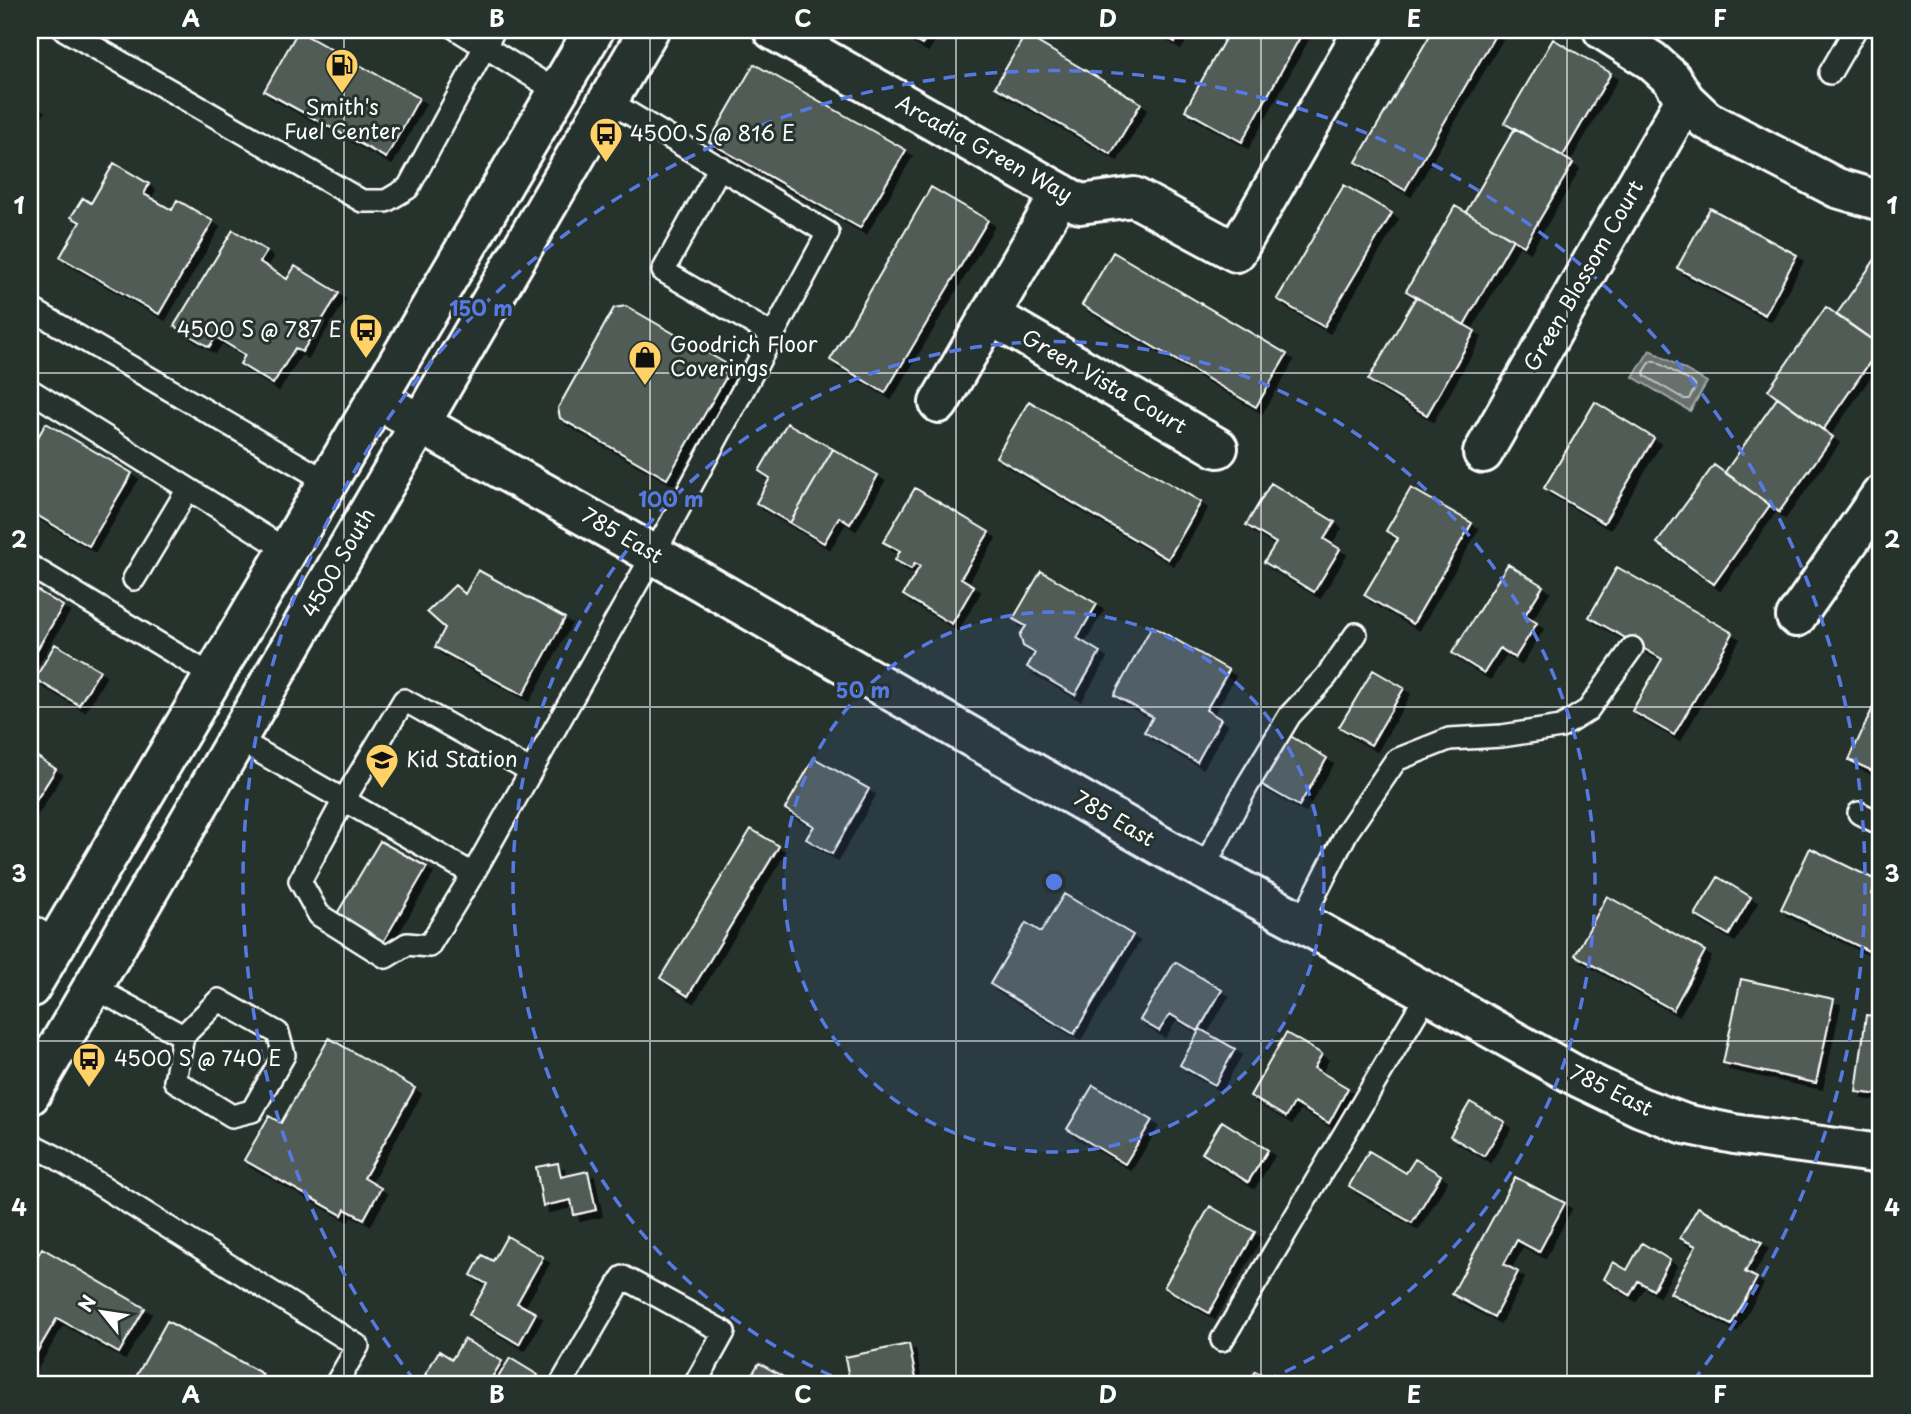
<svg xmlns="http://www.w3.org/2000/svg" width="1911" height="1414" font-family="'Playpen Sans',sans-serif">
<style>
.water{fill:#67706c;stroke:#a4a9a7;stroke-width:2}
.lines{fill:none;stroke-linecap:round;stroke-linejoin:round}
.shore{stroke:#c2c6c4;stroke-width:2}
.building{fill:#515c57;stroke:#fff;stroke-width:2;filter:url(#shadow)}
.service-casing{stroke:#fff;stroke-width:26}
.minor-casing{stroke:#fff;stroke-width:44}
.secondary-casing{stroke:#fff;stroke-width:44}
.service{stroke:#26332d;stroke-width:21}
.minor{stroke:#26332d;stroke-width:38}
.secondary{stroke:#26332d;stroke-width:38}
.grid{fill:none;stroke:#fff;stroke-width:2;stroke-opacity:0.55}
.ring{fill:none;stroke:#567ae2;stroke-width:3.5;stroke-dasharray:12 9}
.labels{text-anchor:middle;stroke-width:6;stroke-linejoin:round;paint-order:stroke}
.poi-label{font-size:21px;fill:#fff;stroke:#26332d;text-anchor:start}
.street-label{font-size:21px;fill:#fff;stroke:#26332d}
.centre{fill:#567ae2;stroke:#26332d;stroke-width:3.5}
.ring-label{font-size:21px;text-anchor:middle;font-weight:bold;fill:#567ae2;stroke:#26332d;stroke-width:6;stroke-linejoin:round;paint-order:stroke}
.neatline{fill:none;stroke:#fff;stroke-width:2.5}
.grid-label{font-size:23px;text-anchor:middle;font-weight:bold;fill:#fff}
</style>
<defs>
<filter id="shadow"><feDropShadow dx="6" dy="6" stdDeviation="0" flood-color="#0009"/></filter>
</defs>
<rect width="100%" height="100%" fill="#26332d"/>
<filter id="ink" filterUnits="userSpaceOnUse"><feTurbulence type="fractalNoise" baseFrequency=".0143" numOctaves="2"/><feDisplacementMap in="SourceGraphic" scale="14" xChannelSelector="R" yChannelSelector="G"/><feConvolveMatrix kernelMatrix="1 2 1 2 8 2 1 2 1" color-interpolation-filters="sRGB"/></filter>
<g filter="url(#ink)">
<path class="water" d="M1650 350 1707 382 1690 411 1633 377Z"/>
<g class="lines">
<path class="shore" d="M1651 361H1655L1695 384V388L1689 399H1684L1645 376 1644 372Z"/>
</g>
<path class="building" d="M896 30H931L922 45Z
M1154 30H1183L1175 42Z
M1230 30H1304L1242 142 1185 110Z
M1433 30H1498L1405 190 1356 162Z
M298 31 419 98 386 158 264 91Z
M1025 35 1141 103 1111 154 995 87Z
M1553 39 1611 73 1563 156 1504 123Z
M754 64 906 150 860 228 709 142Z
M30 101 38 106 30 120Z
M1515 128 1573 163 1524 246 1466 212Z
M114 163 149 184 144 194 172 210 177 200 213 221 159 314 60 257 80 222 71 217 83 198 91 203Z
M1344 185 1392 213 1324 327 1277 299Z
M931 187 988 220 885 393 830 360Z
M1455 206 1513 239 1464 325 1406 291Z
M1710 208 1797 255 1765 315 1677 268Z
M233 230 267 251 260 262 287 279 295 266 339 293 302 352 295 348 273 384 240 364 245 355 216 337 209 347 174 326Z
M1881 251V346L1836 315Z
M1113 252 1287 354 1256 407 1082 305Z
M1416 297 1475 331 1427 415 1368 380Z
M626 306 732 367 667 479 560 418 558 408 614 308Z
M1826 307 1881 346 1823 430 1768 390Z
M1778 397 1833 437 1779 512 1725 472Z
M1029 401 1201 502 1168 559 996 457Z
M1595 402 1654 438 1604 523 1544 488Z
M46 423 132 473 89 546 30 511V451Z
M787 423 833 449 790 523 756 503 770 478 759 471Z
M833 449 878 475 850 524 839 517 824 543 790 523Z
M1714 465 1770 505 1714 584 1657 543Z
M1271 483 1335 522 1324 539 1340 549 1314 592 1264 562 1276 543 1246 525Z
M915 488 989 532 961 578 974 586 952 624 903 595 920 566 915 563 911 569 895 560 900 551 883 542Z
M1411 488 1472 523 1413 624 1364 595 1398 538 1386 531Z
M1508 564 1543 586 1525 615 1537 623 1515 658 1500 648 1484 673 1452 653Z
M1617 567 1733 633 1674 735 1632 711 1662 659 1589 617Z
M478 570 565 618 523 695 435 647 445 628 427 612 455 585 465 594Z
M1041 571 1097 604 1077 638 1100 652 1075 695 1027 667 1035 653 1023 646 1020 635 1026 626 1013 619Z
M30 586 63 606 31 660 30 659Z
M1152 626 1229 670 1206 710 1221 719 1197 762 1144 732 1153 717 1114 695Z
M55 644 100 670 79 705 35 679Z
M1373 670 1404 688 1371 745 1339 727Z
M1880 692 1881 693V775L1849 760Z
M1287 734 1327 758 1299 806 1259 783Z
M30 752 56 769 30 810Z
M814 758 869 789 832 854 806 839 814 826 785 809Z
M751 829 779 846 688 996 660 978Z
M380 841 427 867 382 944 335 917Z
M1810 848 1878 881 1872 894 1881 899V957L1781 909Z
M1718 877 1751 897 1729 935 1695 915Z
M1064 894 1133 935 1074 1034 990 984 1026 923 1041 932Z
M1607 896 1705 951 1673 1010 1575 955Z
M1175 962 1222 990 1198 1031 1170 1014 1159 1031 1140 1020Z
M1741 979 1834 999 1816 1083 1723 1063Z
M1866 1015 1881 1017V1095L1856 1092Z
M1200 1029 1235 1049 1215 1085 1180 1065Z
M1286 1033 1322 1054 1314 1068 1348 1088 1329 1123 1294 1103 1286 1117 1250 1096Z
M329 1038 415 1088 364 1178 381 1188 364 1219 345 1209 342 1215 244 1160 269 1116 281 1123Z
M1093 1085 1152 1120 1125 1164 1067 1129Z
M1470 1102 1505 1122 1484 1156 1450 1136Z
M1222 1121 1268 1150 1248 1182 1202 1153Z
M1369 1151 1406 1173 1415 1159 1441 1175 1412 1223 1349 1186Z
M558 1163 561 1177 588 1171 596 1210 574 1215 571 1200 543 1206 536 1167Z
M1515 1177 1565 1203 1539 1252 1517 1240 1504 1264 1518 1272 1494 1317 1452 1294Z
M1210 1206 1255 1232 1209 1313 1164 1287Z
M1698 1207 1762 1242 1745 1272 1757 1278 1731 1325 1670 1293 1696 1246 1680 1238Z
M507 1236 543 1257 517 1303 536 1313 519 1344 469 1315 487 1284 471 1275 482 1255 493 1261Z
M1642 1243 1670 1260 1653 1290 1638 1281 1630 1295 1604 1279 1613 1262 1627 1270Z
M42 1248 145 1308 119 1353 57 1318 30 1364V1269Z
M167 1321 263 1374 257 1384H132Z
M464 1339 502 1361 488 1384H476L469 1380 466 1384H441L425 1375 439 1351 452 1359Z
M909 1344 917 1384H850L845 1357Z
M510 1358 538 1375 532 1384H494Z
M759 1363 787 1379 784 1384H746Z
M1255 1371 1280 1384H1248Z"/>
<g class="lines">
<defs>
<path id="service" d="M65 30 362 201H386L408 188 494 30
M458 30 558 92
M1830 73 1855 30
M720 167 663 271 773 335
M33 310 328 482
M30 390 288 551
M30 566 214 677
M134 579 188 489
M237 739 473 874 671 523 828 233 607 100
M1859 813 1881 824
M1203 869 1247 786 1290 715 1326 677 1356 634
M473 874 429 946 407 944 386 957 319 915 300 881 344 800 404 700 531 771
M1301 922 1347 832 1396 760 1449 739 1502 736 1561 727 1588 710 1632 648
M30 925 58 942
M93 987 183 1036
M219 1000 278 1033 284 1055 252 1111 232 1116 175 1081 183 1036Z
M30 1144 54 1156 358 1346 336 1384
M1222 1340 1428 993
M561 1384 623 1277 724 1332 695 1384"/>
<path id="minor" d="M773 30 1080 204 1134 197 1236 252 1364 30
M1603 30 1652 61 1672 79 1685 100 1706 120 1837 188 1881 201
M990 315 1218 448
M378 400 653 554 1180 857 1301 922 1580 1078 1640 1107 1685 1124 1734 1134 1881 1154
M939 403 1061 193
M1483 453 1685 100
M1796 617 1881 495"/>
<path id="secondary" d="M30 988 594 30
M30 1095 649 30"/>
</defs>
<use href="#service" class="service-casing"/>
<use href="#minor" class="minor-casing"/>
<use href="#secondary" class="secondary-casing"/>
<use href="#service" class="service"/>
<use href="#minor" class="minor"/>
<use href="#secondary" class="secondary"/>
</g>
</g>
<path class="grid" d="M344 30V1384M650 30V1384M956 30V1384M1261 30V1384M1567 30V1384M30 373H1881M30 707H1881M30 1041H1881"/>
<circle cx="1054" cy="882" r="270" fill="#567ae2" fill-opacity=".12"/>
<g class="ring">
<circle cx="1054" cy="882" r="270"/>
<path d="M851 1384A541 541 0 1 1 1257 1384"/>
<path d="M415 1381A811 811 0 1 1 1693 1381"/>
</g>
<defs>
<symbol id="fuel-pin" viewBox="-11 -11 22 30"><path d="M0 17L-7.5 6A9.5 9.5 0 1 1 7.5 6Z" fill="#ffd166" stroke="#26332d"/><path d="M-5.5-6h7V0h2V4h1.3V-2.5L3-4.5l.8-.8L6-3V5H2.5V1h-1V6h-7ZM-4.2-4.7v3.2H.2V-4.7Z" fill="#111"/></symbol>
<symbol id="bus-pin" viewBox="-11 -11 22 30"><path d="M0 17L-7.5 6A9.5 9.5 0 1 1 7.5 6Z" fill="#ffd166" stroke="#26332d"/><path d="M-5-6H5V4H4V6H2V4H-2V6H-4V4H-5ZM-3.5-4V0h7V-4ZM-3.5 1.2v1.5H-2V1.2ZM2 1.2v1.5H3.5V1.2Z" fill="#111"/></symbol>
<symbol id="shop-pin" viewBox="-11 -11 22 30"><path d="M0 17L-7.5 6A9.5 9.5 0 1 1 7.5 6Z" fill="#ffd166" stroke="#26332d"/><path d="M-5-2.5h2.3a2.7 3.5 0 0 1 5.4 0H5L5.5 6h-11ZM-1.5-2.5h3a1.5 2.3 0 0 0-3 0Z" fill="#111"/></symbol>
<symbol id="school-pin" viewBox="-11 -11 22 30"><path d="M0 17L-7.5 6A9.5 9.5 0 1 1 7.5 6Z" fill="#ffd166" stroke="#26332d"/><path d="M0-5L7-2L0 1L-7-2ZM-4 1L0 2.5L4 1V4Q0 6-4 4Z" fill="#111"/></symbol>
</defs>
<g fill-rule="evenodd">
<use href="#fuel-pin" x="323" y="46" width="38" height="52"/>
<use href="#bus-pin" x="587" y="115" width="38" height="52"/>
<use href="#bus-pin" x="347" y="311" width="38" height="52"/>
<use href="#shop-pin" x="626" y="338" width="38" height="52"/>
<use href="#school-pin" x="363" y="741" width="38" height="52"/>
<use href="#bus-pin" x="70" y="1040" width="38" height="52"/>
</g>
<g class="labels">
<g class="poi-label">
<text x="342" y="115" text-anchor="middle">Smith's<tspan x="342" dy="24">Fuel Center</tspan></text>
<text x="630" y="141">4500 S @ 816 E</text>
<text x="342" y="337" text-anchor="end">4500 S @ 787 E</text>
<text x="670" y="352">Goodrich Floor<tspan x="670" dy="24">Coverings</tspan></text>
<text x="406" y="767">Kid Station</text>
<text x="114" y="1066">4500 S @ 740 E</text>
</g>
<g class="street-label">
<text transform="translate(984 149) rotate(29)" y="7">Arcadia Green Way</text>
<text transform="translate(1584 276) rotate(-60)" y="7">Green Blossom Court</text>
<text transform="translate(1104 382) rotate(30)" y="7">Green Vista Court</text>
<text transform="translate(622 536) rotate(30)" y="7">785 East</text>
<text transform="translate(339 563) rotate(-60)" y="7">4500 South</text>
<text transform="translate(1114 819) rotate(30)" y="7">785 East</text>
<text transform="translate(1611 1091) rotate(26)" y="7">785 East</text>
</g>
</g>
<circle cx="1054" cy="882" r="10" class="centre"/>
<g class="ring-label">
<text x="481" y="316">150 m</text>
<text x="671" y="507">100 m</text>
<text x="863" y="698">50 m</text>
</g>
<rect width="1911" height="1414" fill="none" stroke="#26332d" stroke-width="77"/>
<g transform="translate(102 1312) rotate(300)" stroke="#26332d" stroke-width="5" paint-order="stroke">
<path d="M0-5L12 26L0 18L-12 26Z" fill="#ffffff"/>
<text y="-10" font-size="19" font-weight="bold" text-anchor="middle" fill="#ffffff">N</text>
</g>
<rect x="38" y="38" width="1834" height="1338" class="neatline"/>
<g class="grid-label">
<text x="191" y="27">A</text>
<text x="497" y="27">B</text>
<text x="803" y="27">C</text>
<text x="1108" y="27">D</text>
<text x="1414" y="27">E</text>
<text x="1720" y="27">F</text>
<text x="19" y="214">1</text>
<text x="1892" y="214">1</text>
<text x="19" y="548">2</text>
<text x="1892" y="548">2</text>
<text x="19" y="882">3</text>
<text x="1892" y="882">3</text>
<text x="19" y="1216">4</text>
<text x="1892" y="1216">4</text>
<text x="191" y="1403">A</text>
<text x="497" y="1403">B</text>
<text x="803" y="1403">C</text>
<text x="1108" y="1403">D</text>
<text x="1414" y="1403">E</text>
<text x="1720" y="1403">F</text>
</g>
</svg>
